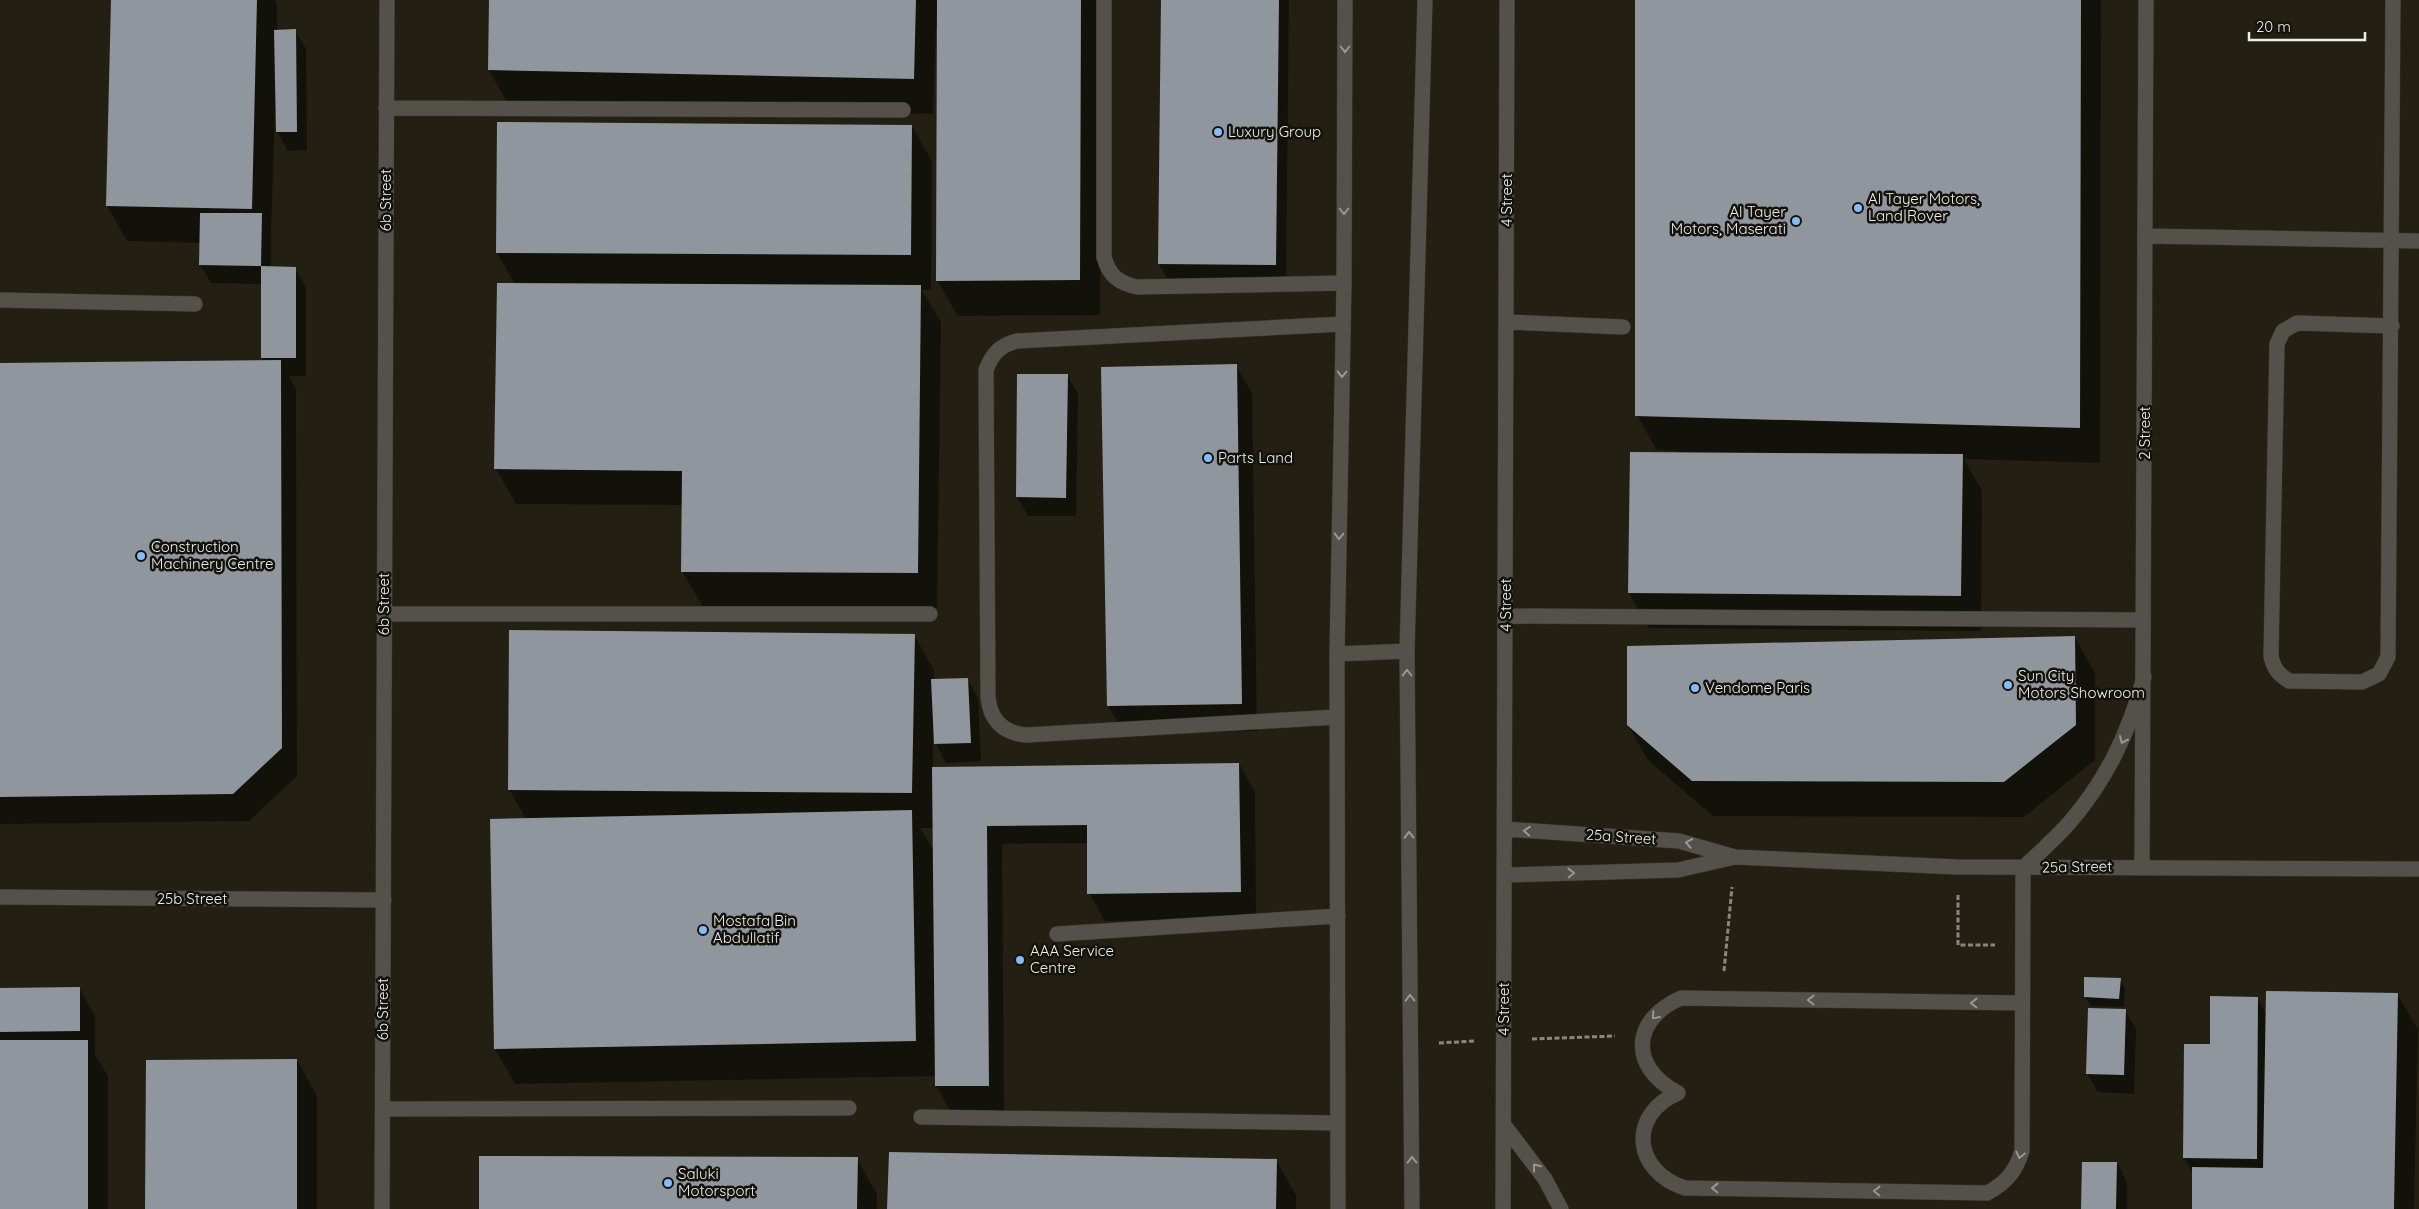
<svg xmlns="http://www.w3.org/2000/svg" width="2419" height="1209" font-family="Quicksand,sans-serif">
<style>
.built{fill:#232013}
.shadow{fill:#0007;fill-rule:evenodd}
.building{fill:#90969d}
.lines{fill:none;stroke-linecap:round;stroke-linejoin:round}
.minor-casing{stroke:#353431;stroke-width:16}
.path{stroke:#878680;stroke-width:3;stroke-dasharray:5 2.5;stroke-linecap:butt}
.minor{stroke:#535149;stroke-width:15}
.oneway{stroke:#999791}
.poi-dot{fill:#85bbfb;stroke:#13120c;stroke-width:2}
.labels{text-anchor:middle;stroke-width:5;stroke-linejoin:round;paint-order:stroke}
.poi-label{font-size:15px;fill:#eeede9;stroke:#13120c;text-anchor:start}
.street-label{font-size:15px;fill:#eeede9;stroke:#13120c}
</style>
<rect width="100%" height="100%" fill="#1c1b14"/>
<path class="built" d="M0 0H2419V1209H0Z"/>
<path class="shadow" d="M112 0H275L277 3V31L295 30 306 49 307 150 288 151 277 132V113H275L271 232V268H295L306 287V376H289L296 389 297 776 249 821 0 824V365L265 362 262 358V284L211 283 200 265 201 243 127 241 107 206Z
M490 0H1101L1100 315 958 316 937 280 938 28H936L933 114 509 105 489 70Z
M1162 0H1289L1286 284 1170 283 1159 264Z
M1636 0H2101L2100 463 1964 459 1982 491 1981 631 1649 628 1629 593 1678 451 1657 450 1637 415Z
M912 126 932 161 931 290H922L941 322 937 608 703 607 682 571 683 505 516 504 496 469 515 284 497 253Z
M1236 366 1252 393 1257 731 1124 733 1108 706Z
M1067 375 1078 394 1076 516H1028L1017 497Z
M914 635 934 670V681L967 679 978 698 981 761 946 763 936 744 935 738H933V768L1239 764 1255 792 1256 919 1105 921 1089 893 1088 843 1002 844 1004 1113H952L936 1086V1076L515 1084 495 1049 526 819 509 789ZM920 828H934V851Z
M2075 638 2095 673V760L2024 817 1713 816 1648 760 1628 725Z
M2120 980 2125 989 2124 1007 2091 1006 2085 997Z
M79 988 95 1016V1055L108 1076V1209H0V990Z
M2397 994 2418 1029 2414 1209H2193V1174L2184 1158 2211 1046 2257 998 2267 1016Z
M2125 1010 2136 1029 2134 1094 2098 1092 2087 1074Z
M297 1060 317 1096V1209H146Z
M857 1159 877 1194V1209H480Z
M1276 1160 1296 1195V1209H889Z
M2117 1163 2127 1182V1209H2082Z"/>
<path class="building" d="M111 0H257L252 209 106 206Z
M489 0H916L914 79 488 70Z
M937 0H1081L1080 280 936 281Z
M1161 0H1279L1276 265 1158 264Z
M1635 0H2081L2080 428 1635 416Z
M296 29 297 132H276L274 30Z
M497 122 912 125 911 255 496 253Z
M200 213H262L261 266 199 265Z
M261 266 296 267V358H261Z
M497 283 921 285 918 573 681 572 682 471 494 469Z
M281 360 282 748 233 794 0 797V363Z
M1237 364 1242 704 1107 706 1101 367Z
M1017 374H1068L1066 498 1016 497Z
M1630 452 1963 454 1961 596 1628 593Z
M509 630 915 634 912 793 508 790Z
M2075 636 2076 725 2004 782 1692 781 1627 725V646Z
M968 678 971 743 934 744 931 679Z
M1239 763 1241 892 1087 894V825L987 826 989 1086H935L932 767Z
M912 810 916 1041 494 1049 490 819Z
M2084 977 2121 978 2119 999 2084 997Z
M80 987V1031L0 1032V988Z
M2266 991 2398 993 2394 1209H2192V1167L2263 1168Z
M2210 996 2258 997 2257 1159 2183 1158 2184 1044H2210Z
M2088 1008 2126 1009 2124 1075 2086 1074Z
M0 1040H88V1209H0Z
M297 1059V1209H145L146 1060Z
M889 1152 1277 1159 1276 1209H887Z
M479 1156 858 1157 857 1209H479Z
M2082 1162H2117L2116 1209H2081Z"/>
<g class="lines">
<defs>
<path id="minor" d="M1104 0V257C1109 276 1119 283 1137 287L1344 283
M386 108 903 110
M2146 236 2419 241
M0 300 195 304
M1507 322 1623 327
M2392 326 2297 323 2283 331 2277 344 2271 656C2274 669 2278 674 2289 681L2362 682 2379 674 2388 657 2393 0
M384 614H930
M1505 616 2143 620
M1337 654 1407 651
M1337 717 1026 735C1003 733 990 720 988 697L986 370C992 354 1000 345 1017 341L1343 324
M1505 829 1679 841 1735 857 1958 867 2419 869
M2142 866 2146 0
M1505 875 1678 870 1735 857
M0 897 384 900
M1057 934 1338 916
M1678 1093C1627 1115 1634 1172 1685 1188L1987 1193C2006 1183 2016 1171 2022 1151L2023 868C2039 853 2056 838 2070 822 2107 779 2129 732 2144 677
M1678 1093C1629 1067 1631 1020 1681 998L2022 1003
M383 1109 849 1108
M921 1117 1338 1123
M1504 1125 1545 1179 1561 1209
M382 1209 387 0
M1338 1209 1337 654 1344 283 1345 0
M1412 1209 1407 651 1425 0
M1503 1209 1507 0"/>
</defs>
<use href="#minor" class="minor-casing"/>
<path class="path" d="M1958 895V945H1995
M1724 971 1732 887
M1532 1039 1615 1036
M1439 1043 1475 1041"/>
<use href="#minor" class="minor"/>
</g>
<defs><path id="oneway-chevron" d="M-2-3.5L2.5 0L-2 3.5" fill="none" stroke-width="1.6" stroke-linecap="round" stroke-linejoin="round" transform="scale(1.25)"/></defs>
<g class="oneway">
<use href="#oneway-chevron" transform="translate(1345 49) rotate(90)"/>
<use href="#oneway-chevron" transform="translate(1344 211) rotate(90)"/>
<use href="#oneway-chevron" transform="translate(1342 374) rotate(91)"/>
<use href="#oneway-chevron" transform="translate(1339 536) rotate(91)"/>
<use href="#oneway-chevron" transform="translate(1407 673) rotate(-91)"/>
<use href="#oneway-chevron" transform="translate(2123 740) rotate(114)"/>
<use href="#oneway-chevron" transform="translate(1527 831) rotate(-176)"/>
<use href="#oneway-chevron" transform="translate(1409 835) rotate(-91)"/>
<use href="#oneway-chevron" transform="translate(1689 843) rotate(-170)"/>
<use href="#oneway-chevron" transform="translate(1571 873) rotate(-1)"/>
<use href="#oneway-chevron" transform="translate(1410 998) rotate(-91)"/>
<use href="#oneway-chevron" transform="translate(1811 1000) rotate(-179)"/>
<use href="#oneway-chevron" transform="translate(1974 1003) rotate(-179)"/>
<use href="#oneway-chevron" transform="translate(1655 1016) rotate(131)"/>
<use href="#oneway-chevron" transform="translate(2020 1155) rotate(103)"/>
<use href="#oneway-chevron" transform="translate(1412 1160) rotate(-91)"/>
<use href="#oneway-chevron" transform="translate(1536 1167) rotate(-128)"/>
<use href="#oneway-chevron" transform="translate(1715 1188) rotate(-179)"/>
<use href="#oneway-chevron" transform="translate(1877 1191) rotate(-179)"/>
</g>
<g class="poi-dot">
<circle cx="1218" cy="132" r="5"/>
<circle cx="1858" cy="208" r="5"/>
<circle cx="1796" cy="221" r="5"/>
<circle cx="1208" cy="458" r="5"/>
<circle cx="141" cy="556" r="5"/>
<circle cx="2008" cy="685" r="5"/>
<circle cx="1695" cy="688" r="5"/>
<circle cx="703" cy="930" r="5"/>
<circle cx="1020" cy="960" r="5"/>
<circle cx="668" cy="1183" r="5"/>
</g>
<g class="labels">
<g class="poi-label">
<text x="1228" y="137">Luxury Group</text>
<text x="1868" y="204">Al Tayer Motors,<tspan x="1868" dy="17">Land Rover</tspan></text>
<text x="1786" y="217" text-anchor="end">Al Tayer<tspan x="1786" dy="17">Motors, Maserati</tspan></text>
<text x="1218" y="463">Parts Land</text>
<text x="151" y="552">Construction<tspan x="151" dy="17">Machinery Centre</tspan></text>
<text x="2018" y="681">Sun City<tspan x="2018" dy="17">Motors Showroom</tspan></text>
<text x="1705" y="693">Vendome Paris</text>
<text x="713" y="926">Mostafa Bin<tspan x="713" dy="17">Abdullatif</tspan></text>
<text x="1030" y="956">AAA Service<tspan x="1030" dy="17">Centre</tspan></text>
<text x="678" y="1179">Saluki<tspan x="678" dy="17">Motorsport</tspan></text>
</g>
<g class="street-label">
<text transform="translate(386 200) rotate(-90)" y="5">6b Street</text>
<text transform="translate(1507 200) rotate(-90)" y="5">4 Street</text>
<text transform="translate(2145 433) rotate(-90)" y="5">2 Street</text>
<text transform="translate(384 604) rotate(-90)" y="5">6b Street</text>
<text transform="translate(1506 605) rotate(-90)" y="5">4 Street</text>
<text transform="translate(1621 837) rotate(4)" y="5">25a Street</text>
<text transform="translate(2077 867) rotate(-1)" y="5">25a Street</text>
<text x="192" y="904">25b Street</text>
<text transform="translate(383 1009) rotate(-90)" y="5">6b Street</text>
<text transform="translate(1504 1009) rotate(-90)" y="5">4 Street</text>
</g>
</g>
<path d="M2249 32v8h116v-8" fill="none" stroke="#eeede9" stroke-width="2.5"/>
<text x="2256" y="32" font-size="15" fill="#eeede9" stroke="#13120c" stroke-width="4" paint-order="stroke">20 m</text>
</svg>
